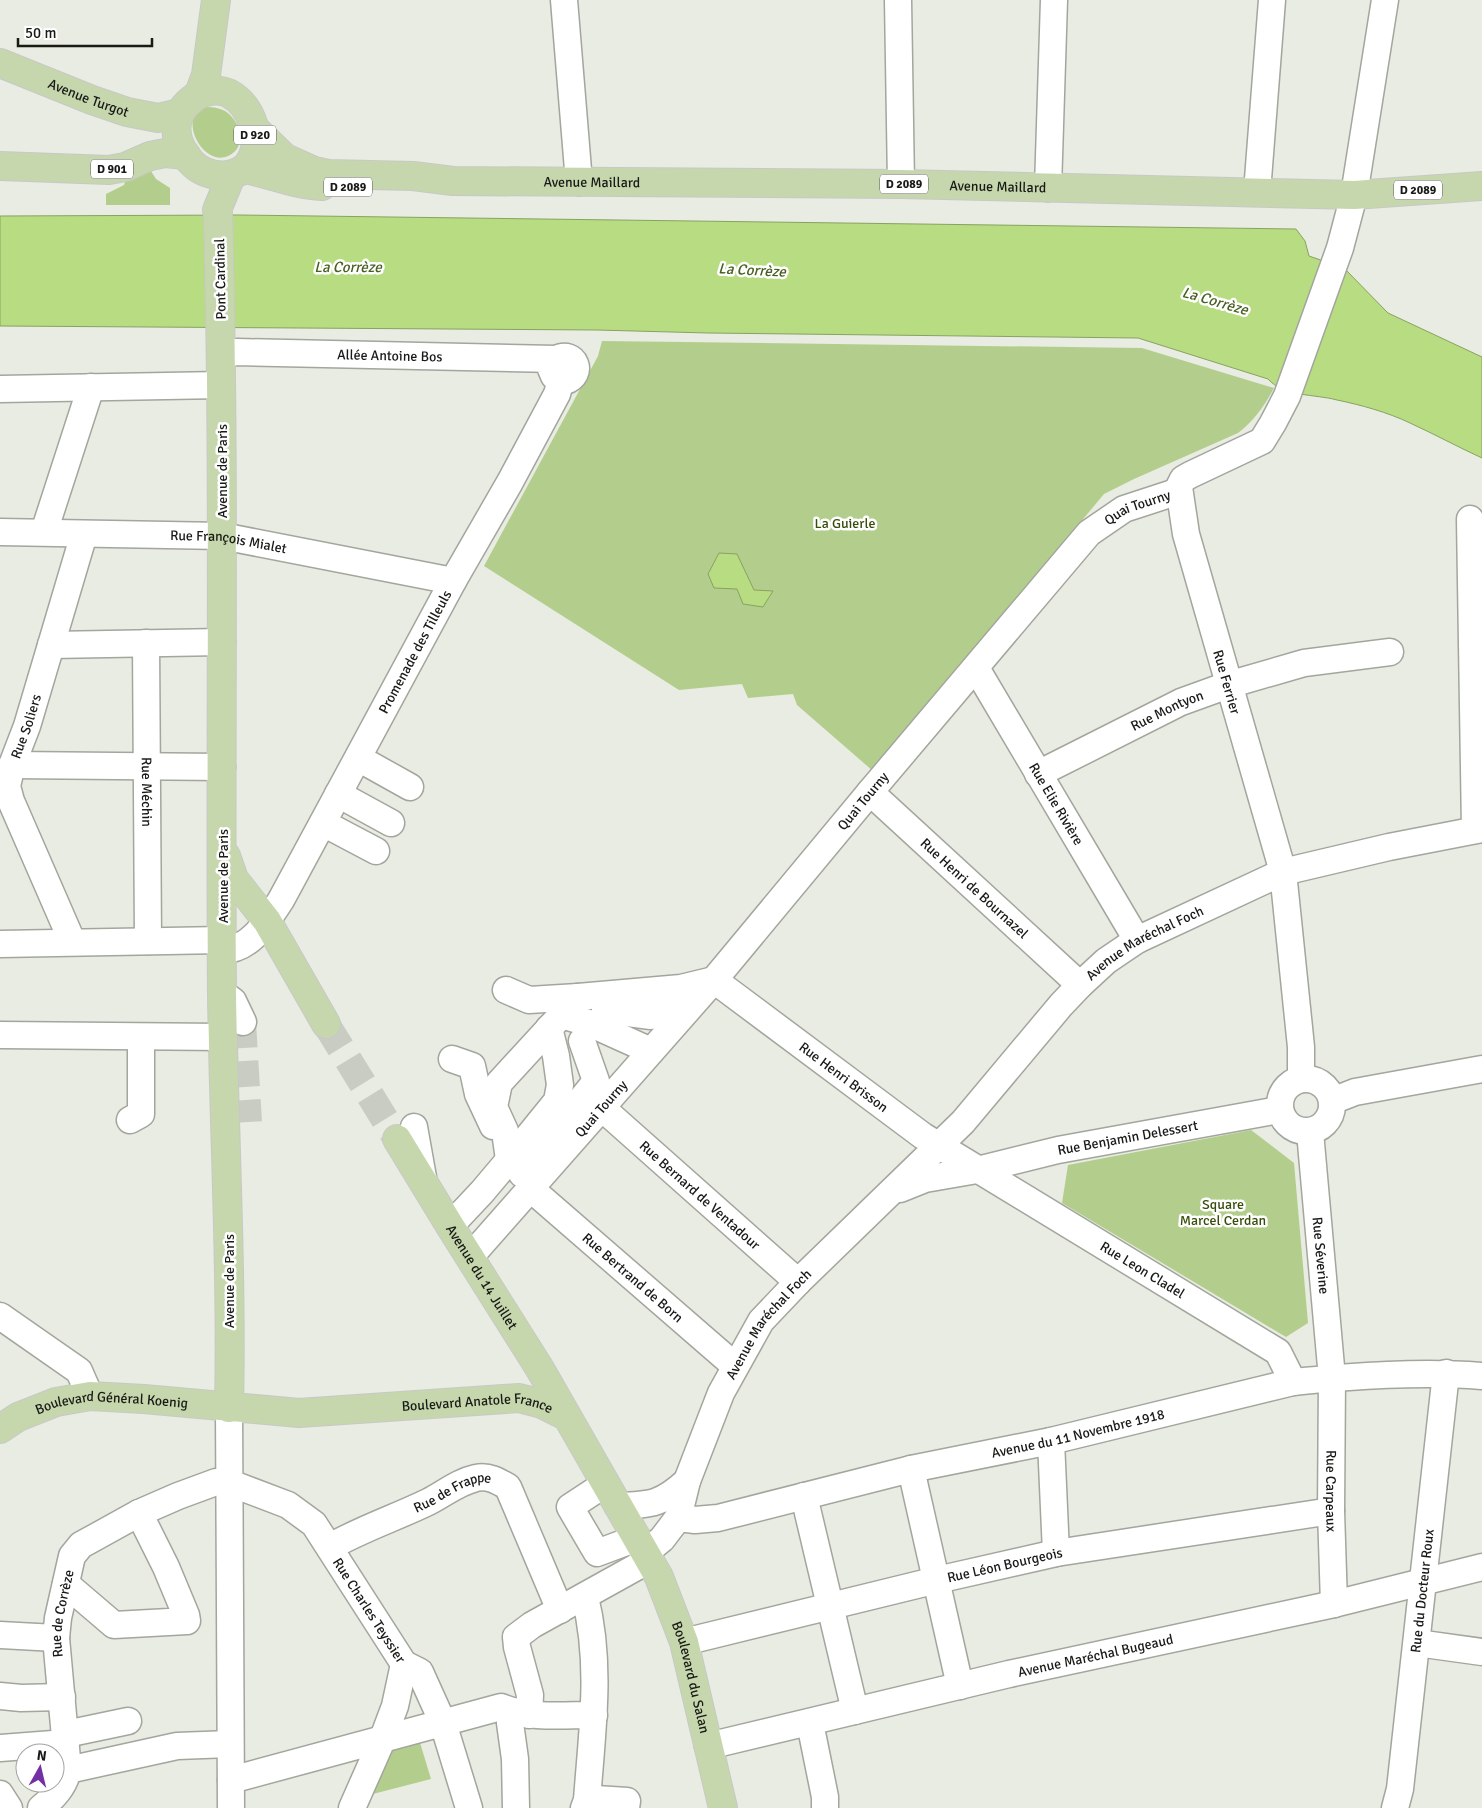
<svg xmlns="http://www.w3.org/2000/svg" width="1482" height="1808" font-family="Signika,sans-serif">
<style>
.green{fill:#b3ce8c}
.water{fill:#b8dc81;stroke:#88a261}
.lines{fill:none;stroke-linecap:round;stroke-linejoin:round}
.minor-tunnel{stroke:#c9ccc3;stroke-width:26;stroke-dasharray:26 13;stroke-linecap:butt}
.major-tunnel{stroke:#c9ccc3;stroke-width:28;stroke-dasharray:28 14;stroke-linecap:butt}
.minor-casing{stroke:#a2a69d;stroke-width:29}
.major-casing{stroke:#c8c8c7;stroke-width:30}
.minor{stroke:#fff;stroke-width:26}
.major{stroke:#c7d7ad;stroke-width:28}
.labels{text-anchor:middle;stroke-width:5;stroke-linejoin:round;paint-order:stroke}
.shield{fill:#fff;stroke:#5d5f5c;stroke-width:1}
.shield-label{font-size:12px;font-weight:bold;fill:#181a16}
.street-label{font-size:14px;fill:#181a16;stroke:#fff}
.park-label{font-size:14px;fill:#374c09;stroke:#fff}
.water-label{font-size:15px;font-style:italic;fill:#496021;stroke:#fff}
</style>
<rect width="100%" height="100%" fill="#e8ece2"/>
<path class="green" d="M208 107C213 107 218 108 223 110 240 118 249 147 228 156 201 168 175 111 208 107Z
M149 168 156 179 170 188V205H106V194L124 185 126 179Z
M602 341 1142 348 1274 388C1265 405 1254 421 1238 433L1134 479 1104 494 873 771 797 705 793 694 748 698 742 684 679 690 484 566 598 356Z
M1251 1130 1294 1163 1308 1323 1286 1337 1062 1203 1068 1165Z
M418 1736 431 1779 369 1795 380 1746Z"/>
<path class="water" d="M239 215 1296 229 1305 241 1309 256 1344 268 1388 313 1482 357V458C1458 447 1434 434 1410 423 1387 412 1361 405 1337 400 1315 394 1284 397 1268 379L1138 338 708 333 597 330 0 326V216Z
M719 553 737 554 754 590 773 591 763 607 743 604 737 589 714 588 708 574Z"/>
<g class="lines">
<path class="minor-tunnel" d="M243 1022 249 1122"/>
<path class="major-tunnel" d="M326 1024 397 1139"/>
<defs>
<g id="minor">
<path d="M564 0 579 182"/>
<path d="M898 0 901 184"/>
<path d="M1048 188 1054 0"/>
<path d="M1257 192 1272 0"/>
<path id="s1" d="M222 354 237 352 556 359C575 349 585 375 565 381L554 376 551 369 556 359"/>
<path d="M0 389 221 385"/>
<path d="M1470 519 1475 830"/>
<path id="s2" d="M0 532 222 536 453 581"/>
<path d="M44 532 91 387"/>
<path id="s3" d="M146 643 148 941"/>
<path d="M51 645 222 642"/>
<path id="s4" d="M976 668 1137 940"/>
<path d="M358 758 410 787"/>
<path d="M12 765 222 767"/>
<path id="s5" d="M1038 774 1181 702 1228 685 1304 663 1390 652"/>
<path id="s6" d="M870 792 1080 985"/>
<path d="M338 794 391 823"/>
<path d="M323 823 376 851"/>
<path id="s7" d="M72 941 11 801 7 786 12 765 27 726 84 534"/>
<path d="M0 944 223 940"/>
<path id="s8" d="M223 950C251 950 267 921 281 900L453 581 510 482 557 394 561 380"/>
<path id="s9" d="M714 980 923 1136 1278 1352 1293 1382"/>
<path d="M506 990 529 1000 578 997"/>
<path d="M222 993 233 1001 243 1022"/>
<path d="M605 1010 651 1016 671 1002 694 1000"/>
<path d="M561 1015 589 1023 651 1051"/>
<path d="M0 1035 223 1037"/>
<path d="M452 1059 472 1066 478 1094 493 1126"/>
<circle cx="1306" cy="1105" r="26"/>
<path d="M1301 1079V1047L1283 872 1186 534 1179 487 1183 479 1190 475 1262 441 1273 423 1287 396 1340 248 1354 195 1385 0"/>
<path d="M1332 1101 1355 1092 1482 1069"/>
<path id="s10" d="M602 1108 798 1282"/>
<path d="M130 1120 141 1114V1037"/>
<path d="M414 1127 424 1183"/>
<path id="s11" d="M1310 1132 1332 1378 1331 1511 1334 1604"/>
<path d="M509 1160 557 1101 560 1085 556 1056 549 1028"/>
<path d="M522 1174 596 1081 582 1041"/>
<path id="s12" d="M531 1189 735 1366"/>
<path id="s13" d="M900 1189 925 1179 977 1170 1058 1150 1279 1110"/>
<path d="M450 1226 482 1192 509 1160 505 1131 494 1107 499 1083 578 997 681 988 714 980"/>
<path id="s14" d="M470 1257 714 980 870 792 1089 533 1124 509 1179 491"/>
<path d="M0 1316 79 1371 90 1396"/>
<path d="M229 1408 231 1808"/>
<path d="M1051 1441 1056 1553"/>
<path d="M911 1469 960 1686"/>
<path d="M605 1484 570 1507 597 1553 637 1538"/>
<path d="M804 1496 855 1711"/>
<path d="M618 1506C651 1505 662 1504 687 1481"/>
<path id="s15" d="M678 1518 695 1520 718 1518 911 1469 1051 1441 1293 1382C1355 1376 1420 1371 1482 1376"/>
<path id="s16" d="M330 1547C361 1529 395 1518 428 1502 444 1494 458 1482 476 1478 488 1475 498 1481 508 1487L560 1610"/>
<path id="s17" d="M645 1553 662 1539 678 1518 687 1481 721 1393 761 1321 798 1282 963 1122 1061 1005 1080 985 1106 961 1137 940 1283 872 1389 847 1482 829"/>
<path d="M66 1584 114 1625 187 1621 186 1615 166 1567 139 1513"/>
<path d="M0 1635 56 1638"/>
<path id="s18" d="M684 1642 937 1580 1056 1553 1331 1511"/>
<path d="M1417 1643 1482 1652"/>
<path d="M0 1696 21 1698 62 1697"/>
<path d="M513 1712 510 1723 515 1759 516 1808"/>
<path d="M529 1715 530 1695 517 1647 516 1637 532 1625 649 1560"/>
<path d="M810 1723 825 1797V1808"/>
<path d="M66 1734 128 1721"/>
<path id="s19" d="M708 1746 1009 1674 1334 1604 1482 1567"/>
<path d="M0 1748 66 1743"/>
<path d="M68 1770 177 1746 230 1744"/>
<path d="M231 1780 501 1707C530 1719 562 1715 594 1715"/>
<path d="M0 1794 9 1808"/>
<path d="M587 1800 596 1799 627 1801 626 1808"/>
<path id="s20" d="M41 1808C54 1797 64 1787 68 1770L56 1638 58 1618 72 1556 81 1545 139 1513 178 1496 216 1482 230 1483 288 1505 314 1524 404 1664 420 1672 443 1723 469 1808"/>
<path d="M352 1808 383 1738 395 1706 404 1664"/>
<path d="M584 1808 587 1800C592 1731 602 1665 585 1597"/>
<path id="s21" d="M1395 1808 1400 1789 1446 1373"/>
</g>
<g id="major">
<path id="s22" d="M0 63 92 100 127 112 158 118 179 113"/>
<path d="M215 90C219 91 226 91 230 94 251 106 263 138 251 160 240 181 207 179 192 163 174 144 169 118 191 100 194 98 197 95 200 93 205 92 210 91 215 90Z"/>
<path d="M199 94 206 75 216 0"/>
<path id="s23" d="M255 129 285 158 314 171 328 174 413 176 453 181 901 184 1354 195 1482 186"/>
<path d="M0 166 109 170 125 167 150 156 165 153 186 155"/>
<path d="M245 169C271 174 295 185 322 186"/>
<path d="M226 856 234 879 267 921 326 1024"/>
<path id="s24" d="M397 1139 450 1226 540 1369 659 1577 684 1642 723 1808"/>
<path d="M229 1408C232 1270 224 1132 222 994 220 734 225 474 218 214L217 210 231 176"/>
<path id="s25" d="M0 1429 18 1417 56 1402 90 1396 144 1399 299 1413 519 1398 542 1404 566 1416"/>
</g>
</defs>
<use href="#minor" class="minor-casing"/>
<use href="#major" class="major-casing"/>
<use href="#minor" class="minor"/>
<use href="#major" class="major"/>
</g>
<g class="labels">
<g class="shield">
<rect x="234" y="125.5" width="42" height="19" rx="4"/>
<rect x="91" y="159.5" width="42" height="19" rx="4"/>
<rect x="880" y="174.5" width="48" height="19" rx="4"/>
<rect x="324" y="177.5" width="48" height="19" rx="4"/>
<rect x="1394" y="180.5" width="48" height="19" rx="4"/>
</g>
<g class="shield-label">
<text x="255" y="139">D 920</text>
<text x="112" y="173">D 901</text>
<text x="904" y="188">D 2089</text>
<text x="348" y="191">D 2089</text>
<text x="1418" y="194">D 2089</text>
</g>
<g class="street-label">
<text dy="5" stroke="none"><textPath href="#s22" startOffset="95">Avenue Turgot</textPath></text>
<text dy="5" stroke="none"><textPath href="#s23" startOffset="352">Avenue Maillard</textPath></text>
<text dy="5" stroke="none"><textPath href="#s23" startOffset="758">Avenue Maillard</textPath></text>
<text transform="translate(220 279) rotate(-91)" y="5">Pont Cardinal</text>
<text dy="5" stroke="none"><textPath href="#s1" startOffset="168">Allée Antoine Bos</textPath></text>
<text transform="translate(222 471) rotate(-90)" y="5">Avenue de Paris</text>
<text dy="5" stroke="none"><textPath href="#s14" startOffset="1008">Quai Tourny</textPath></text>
<text dy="5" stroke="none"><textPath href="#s2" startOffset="229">Rue François Mialet</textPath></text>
<text dy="5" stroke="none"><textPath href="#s8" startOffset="362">Promenade des Tilleuls</textPath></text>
<text transform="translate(1227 682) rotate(74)" y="5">Rue Ferrier</text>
<text dy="5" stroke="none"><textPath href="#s5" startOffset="144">Rue Montyon</textPath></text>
<text dy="5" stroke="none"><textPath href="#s7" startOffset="231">Rue Soliers</textPath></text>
<text dy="5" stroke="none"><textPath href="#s3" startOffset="149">Rue Méchin</textPath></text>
<text dy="5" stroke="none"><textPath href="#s14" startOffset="602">Quai Tourny</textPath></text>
<text dy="5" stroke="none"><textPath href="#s4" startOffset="158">Rue Elie Rivière</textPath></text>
<text transform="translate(223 876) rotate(-90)" y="5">Avenue de Paris</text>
<text dy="5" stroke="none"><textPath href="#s6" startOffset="142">Rue Henri de Bournazel</textPath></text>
<text dy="5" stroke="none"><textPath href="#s17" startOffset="805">Avenue Maréchal Foch</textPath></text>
<text dy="5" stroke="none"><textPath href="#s9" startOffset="162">Rue Henri Brisson</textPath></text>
<text dy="5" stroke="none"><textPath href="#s14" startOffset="198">Quai Tourny</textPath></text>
<text dy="5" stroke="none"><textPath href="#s13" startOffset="234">Rue Benjamin Delessert</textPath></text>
<text dy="5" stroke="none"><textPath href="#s10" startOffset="131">Rue Bernard de Ventadour</textPath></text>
<text dy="5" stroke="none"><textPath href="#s11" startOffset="124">Rue Séverine</textPath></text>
<text dy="5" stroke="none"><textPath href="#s9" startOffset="518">Rue Leon Cladel</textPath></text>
<text dy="5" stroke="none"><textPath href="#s24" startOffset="162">Avenue du 14 Juillet</textPath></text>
<text dy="5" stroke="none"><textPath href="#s12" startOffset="135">Rue Bertrand de Born</textPath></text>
<text transform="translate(229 1281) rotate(-90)" y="5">Avenue de Paris</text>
<text dy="5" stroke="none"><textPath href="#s17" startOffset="265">Avenue Maréchal Foch</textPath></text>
<text dy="5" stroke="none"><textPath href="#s25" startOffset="118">Boulevard Général Koenig</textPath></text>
<text dy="5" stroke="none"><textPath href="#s25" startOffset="486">Boulevard Anatole France</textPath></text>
<text dy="5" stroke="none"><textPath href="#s15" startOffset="410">Avenue du 11 Novembre 1918</textPath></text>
<text dy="5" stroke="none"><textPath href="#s11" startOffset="360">Rue Carpeaux</textPath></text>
<text dy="5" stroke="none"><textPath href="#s16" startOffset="135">Rue de Frappe</textPath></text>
<text dy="5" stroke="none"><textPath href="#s18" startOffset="330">Rue Léon Bourgeois</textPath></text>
<text dy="5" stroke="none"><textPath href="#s21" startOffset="219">Rue du Docteur Roux</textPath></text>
<text dy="5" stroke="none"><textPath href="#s20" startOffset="638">Rue Charles Teyssier</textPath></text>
<text dy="5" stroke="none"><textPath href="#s20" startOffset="205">Rue de Corrèze</textPath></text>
<text dy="5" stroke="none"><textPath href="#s19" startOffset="398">Avenue Maréchal Bugeaud</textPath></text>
<text dy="5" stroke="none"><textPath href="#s24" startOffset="616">Boulevard du Salan</textPath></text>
</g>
<g class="park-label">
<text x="845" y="528">La Guierle</text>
<text x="1223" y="1209">Square<tspan x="1223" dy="16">Marcel Cerdan</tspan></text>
</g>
<g class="water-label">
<text x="348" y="272">La Corrèze</text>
<text transform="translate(752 270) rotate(3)" y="5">La Corrèze</text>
<text transform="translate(1215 301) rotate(16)" y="5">La Corrèze</text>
</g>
</g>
<g transform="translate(40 1768) rotate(8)"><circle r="24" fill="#ffffff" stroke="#a3a3a2"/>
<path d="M0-4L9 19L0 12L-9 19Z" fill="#7330a5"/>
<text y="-8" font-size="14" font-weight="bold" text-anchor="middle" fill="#181a16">N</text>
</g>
<path d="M18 38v8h134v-8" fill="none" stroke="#181a16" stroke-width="2.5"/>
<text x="25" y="38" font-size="15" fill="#181a16" stroke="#ffffff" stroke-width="4" paint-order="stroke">50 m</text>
</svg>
